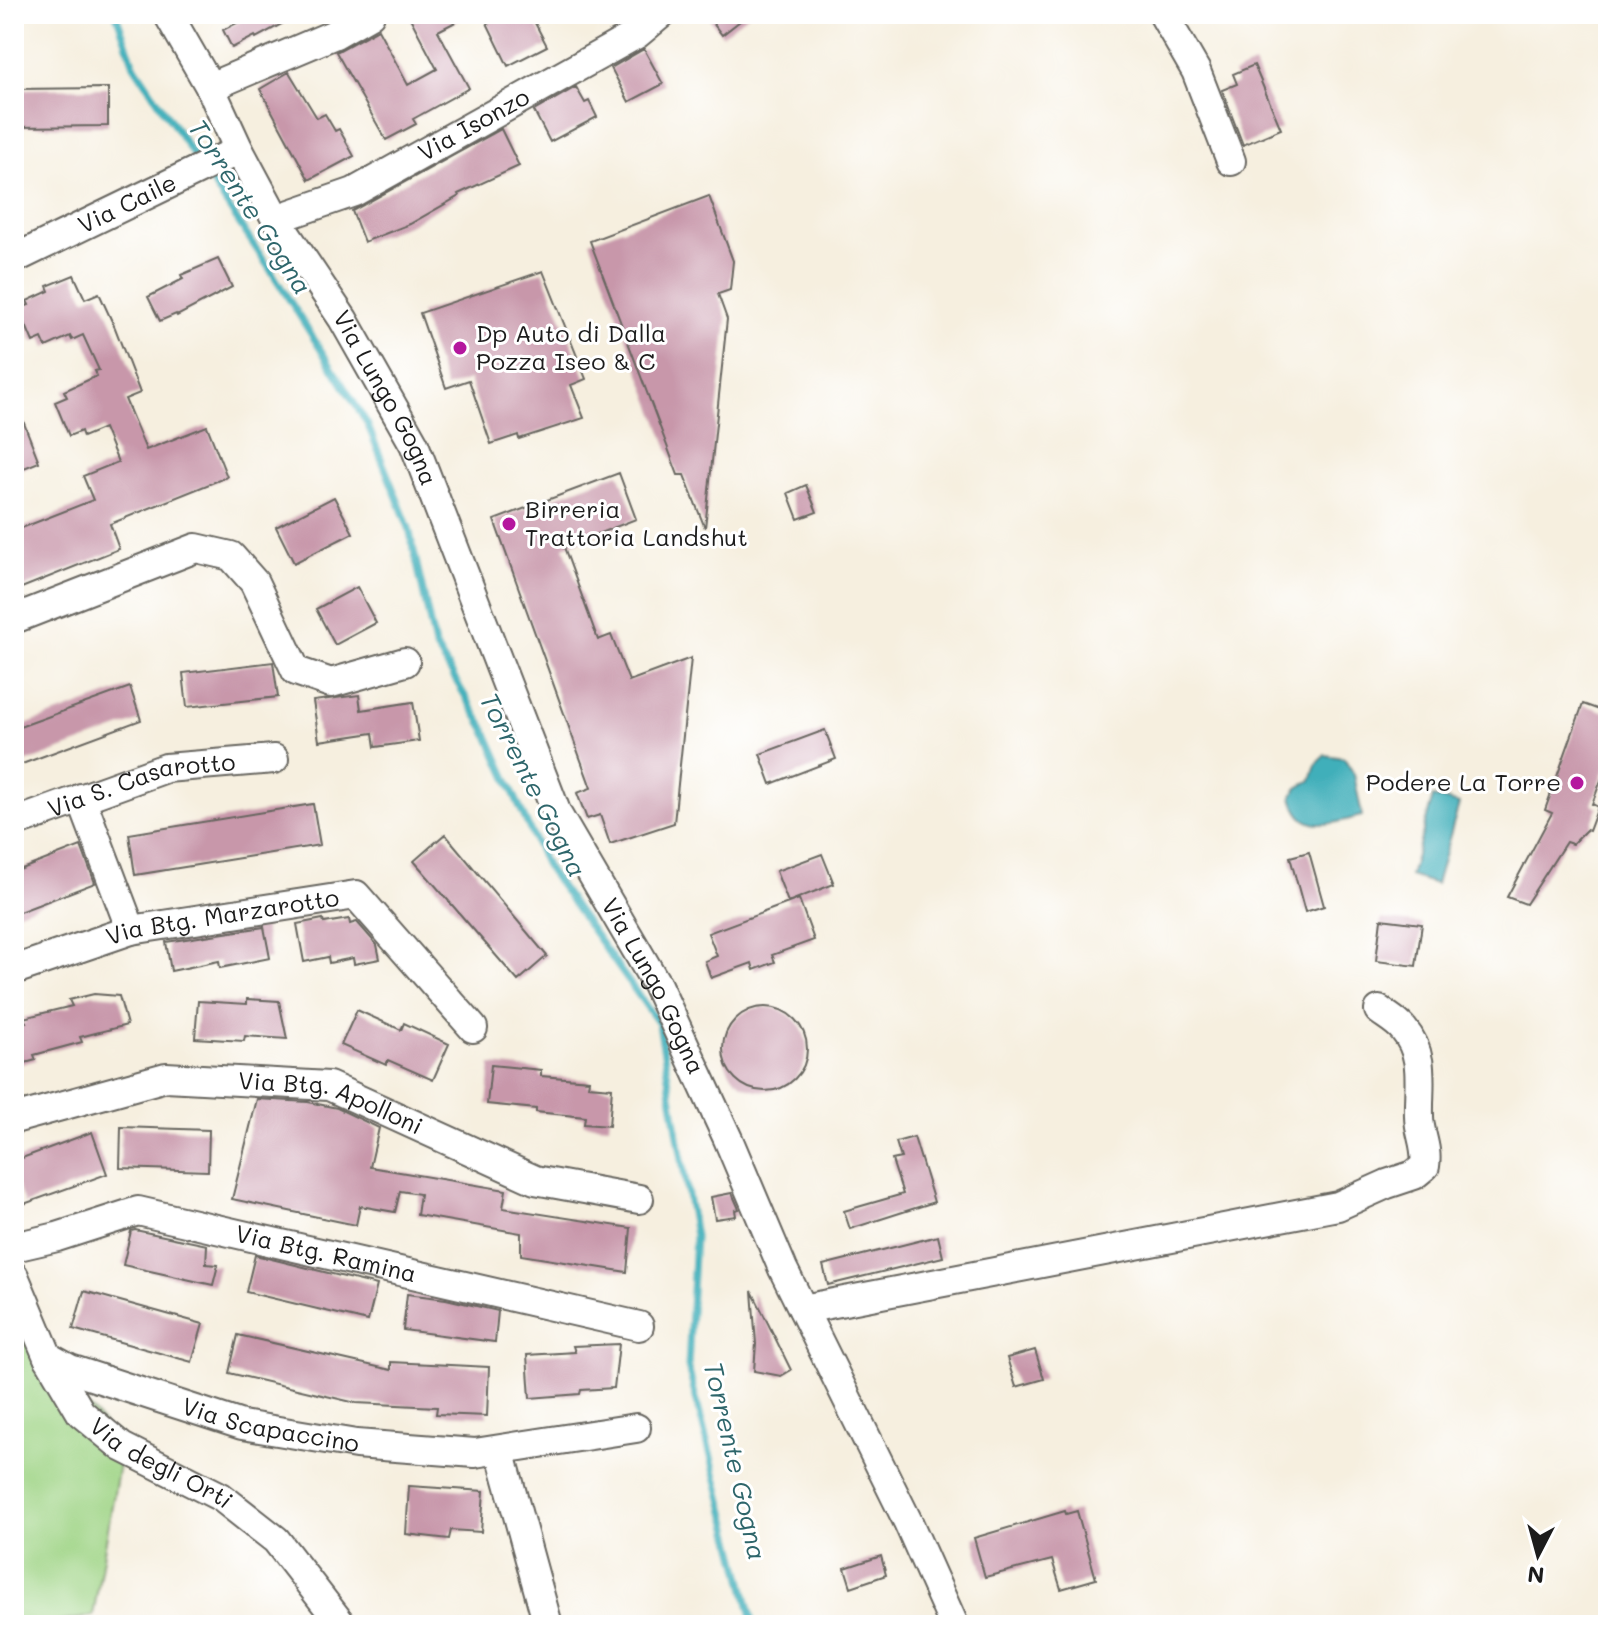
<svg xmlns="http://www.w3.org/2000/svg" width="1622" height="1639" font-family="Mali,sans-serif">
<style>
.green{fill:#9fd485;stroke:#5e7850;stroke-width:2}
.water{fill:#3fafba;stroke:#2e666b;stroke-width:2}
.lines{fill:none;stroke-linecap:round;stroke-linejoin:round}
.stream{stroke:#3fafba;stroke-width:7}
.building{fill:#c897aa}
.minor-casing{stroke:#686660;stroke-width:32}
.minor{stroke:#fff;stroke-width:28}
.poi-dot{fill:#b5179e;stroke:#fff;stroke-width:3}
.labels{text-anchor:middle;stroke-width:6;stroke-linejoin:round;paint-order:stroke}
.street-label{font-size:24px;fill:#1c1c1c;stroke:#fff}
.poi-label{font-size:24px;fill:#1c1c1c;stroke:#fff;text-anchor:start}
.water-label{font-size:26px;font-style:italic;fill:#2e666b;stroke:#fff}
</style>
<rect width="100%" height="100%" fill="#fff"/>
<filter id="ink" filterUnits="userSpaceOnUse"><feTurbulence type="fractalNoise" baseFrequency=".0125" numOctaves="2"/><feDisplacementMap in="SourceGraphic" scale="16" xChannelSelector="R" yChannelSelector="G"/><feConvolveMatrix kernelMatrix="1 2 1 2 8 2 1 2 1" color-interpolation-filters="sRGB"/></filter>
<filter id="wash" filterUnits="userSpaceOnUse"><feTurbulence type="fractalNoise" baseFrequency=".006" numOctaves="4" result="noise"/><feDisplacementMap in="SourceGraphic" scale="32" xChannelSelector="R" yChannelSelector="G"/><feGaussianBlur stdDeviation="1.8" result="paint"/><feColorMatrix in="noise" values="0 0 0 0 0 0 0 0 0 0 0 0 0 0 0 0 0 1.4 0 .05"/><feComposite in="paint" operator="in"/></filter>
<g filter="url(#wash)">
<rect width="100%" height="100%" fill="#f6efdf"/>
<path class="green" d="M14 1273 48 1357 122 1447 93 1616 44 1625H14Z"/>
<path class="water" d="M1325 755 1344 758 1354 774 1362 816C1332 823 1301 837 1292 796L1298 788 1311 780 1316 765Z
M1433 797 1459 804 1436 884 1410 876Z"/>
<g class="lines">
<path class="stream" d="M116 14 134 65 198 162
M205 172 273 274 367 423 409 528 435 646 485 729 546 866 659 1024 695 1236 688 1367 754 1625"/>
</g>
<g id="blocks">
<path class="building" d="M254 14H300L256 38 255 36 232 48 223 30Z
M408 14H471L438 31 469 88 413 119 416 124 386 140 336 52 378 29 408 85 437 69Z
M504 14H527L531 22 534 21 547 46 508 66 487 23Z
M706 14H749L722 35Z
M644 49 663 84 629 102 611 68Z
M1254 65 1281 129 1243 145 1222 90 1237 84 1233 74Z
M289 72 317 118 325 114 335 131 339 129 354 156 309 180 260 89Z
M576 87 585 103 589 101 597 117 550 142 534 111Z
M108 88V126L14 127V89Z
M501 129 519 166 458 194 459 196 410 224 364 242 352 211Z
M709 196 733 261 730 290 718 294 727 319 705 528 684 475H678L590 241Z
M218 259 232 287 177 316 176 314 160 321 148 297 183 279 181 275Z
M543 271 586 379 571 385 584 418 519 439 518 435 491 444 469 380 446 388 420 313Z
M74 275 85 299 99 293 115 328 140 393 125 399 146 450 207 426 227 477 110 524 119 549 14 591V531L93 500 83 476 118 462 104 428 83 437 81 431 69 436 55 402 67 397 64 391 97 376 95 371 99 370 83 335 72 340 70 336 46 347 42 338 33 342 19 309 29 305 27 301 49 291 47 286Z
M15 400 39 462 14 472V401Z
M619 473 636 519 564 547 598 640 611 635 629 681 691 658 674 823 610 844 600 815 587 819 577 793 591 788 494 520Z
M806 485 817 512 798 519 788 493Z
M334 497 353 533 294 563 276 527Z
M357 587 376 623 335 645 316 609Z
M273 662 278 697 187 707 183 673Z
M130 687 141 720 14 767V729Z
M359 695 361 710 413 702 419 741 375 747 373 733 319 741 313 701Z
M1583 704 1608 713V762L1592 804 1598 807 1589 831 1586 830 1572 844 1566 842 1526 904 1507 897 1552 813 1545 810Z
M825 730 836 759 771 784 760 754Z
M313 804 320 845 135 875 129 834Z
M445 834 547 956 518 981 414 861Z
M81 846 95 883 14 914V872Z
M1309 852 1324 906 1305 912 1290 857Z
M822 854 834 884 788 902 776 871Z
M799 899 814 940 772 955 775 962 754 970 752 963 711 978 705 961 717 956 708 933Z
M323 919 324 923 349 919 350 924 357 922 377 945 380 959 354 964 353 958 329 963 328 957 304 962 297 924Z
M1381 919 1422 924 1416 966 1376 961Z
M264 927 270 958 220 968 219 961 171 971 166 942Z
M94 994 119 996 127 1025 80 1037 82 1042 34 1055 36 1060 14 1066V1026L26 1022 23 1018 72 1006 69 1000Z
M247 999 279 1001 287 1039 245 1036 244 1041 195 1038 198 1001 247 1004Z
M723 1049a42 42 0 1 1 84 0a42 42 0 1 1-84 0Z
M357 1010 401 1030 404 1023 449 1044 433 1080 388 1060 386 1065 341 1045Z
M491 1065 541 1070V1076L589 1080 588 1086 612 1088 609 1126 584 1124 585 1117 536 1112V1109L487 1104Z
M257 1099 308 1102 337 1108 379 1128 370 1167 506 1190 503 1208 631 1228 627 1272 521 1255V1233L417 1215 420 1194 400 1191 395 1212 360 1206 356 1225 232 1199Z
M121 1127 209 1130 208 1171 120 1168Z
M92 1132 107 1174 24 1204 14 1175V1161Z
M914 1137 934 1202 850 1229 844 1211 903 1194 892 1160 901 1158 896 1142Z
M732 1193 739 1209 735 1210 736 1216 715 1219 711 1197Z
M135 1230 207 1245 206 1264 218 1265 213 1285 123 1265 131 1231Z
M938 1236 943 1257 828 1285 823 1265Z
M255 1255 377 1285 368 1321 246 1292Z
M84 1291 203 1324 192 1362 73 1329Z
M752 1291 791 1370 781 1376 754 1371 756 1344Z
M407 1294 446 1299 498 1311 495 1342 403 1330Z
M238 1335 391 1370V1362L489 1367 487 1416 436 1414 437 1407 356 1403 229 1373Z
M619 1344 614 1388 581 1390 580 1394 530 1398 527 1355 575 1352 573 1346Z
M1035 1350 1044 1379 1016 1387 1007 1358Z
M409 1486 484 1491 481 1532 451 1530 449 1539 406 1534Z
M1065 1511 1066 1514 1077 1511 1096 1579 1061 1589 1052 1560 985 1577 974 1538Z
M881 1556 886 1575 851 1587 845 1568Z"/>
</g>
</g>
<g filter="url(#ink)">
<use href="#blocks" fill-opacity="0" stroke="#686660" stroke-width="2"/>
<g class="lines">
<defs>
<g id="minor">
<path id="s1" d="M168 14 210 87 239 150 276 219 343 319 414 444 557 814 657 985 728 1139 783 1269 908 1522 954 1625"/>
<path d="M1163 14 1196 71 1231 161"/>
<path d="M210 87 335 34 370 14"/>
<path id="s2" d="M276 219 354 192 637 34 661 14"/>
<path id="s3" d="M14 259 239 150"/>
<path d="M14 619 196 548 231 556 254 582 296 671 331 683 405 662"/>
<path d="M81 798 131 930"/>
<path id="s4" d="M14 823 166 768 274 759"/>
<path id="s5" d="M14 970 131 930 356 895 473 1028"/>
<path id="s6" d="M14 1119 166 1077 329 1086 535 1180 639 1199"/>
<path id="s7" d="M14 1247 57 1237 138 1211 639 1326"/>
<path id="s8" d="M14 1276 48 1357 81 1413 122 1447 221 1497 276 1540 342 1625"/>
<path d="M803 1309 1338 1206 1387 1184 1414 1175 1425 1166C1428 1147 1419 1134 1419 1116 1418 1086 1426 1056 1404 1030 1398 1022 1387 1016 1379 1010"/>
<path id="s9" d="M48 1357 70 1369 242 1425 356 1444 475 1453 636 1428"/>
<path d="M500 1450 548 1625"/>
</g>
</defs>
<use href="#minor" class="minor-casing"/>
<use href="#minor" class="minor"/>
</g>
</g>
<g class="poi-dot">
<circle cx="460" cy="348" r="8"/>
<circle cx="509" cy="524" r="8"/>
<circle cx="1577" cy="783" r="8"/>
</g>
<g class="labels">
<g class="street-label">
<text dy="8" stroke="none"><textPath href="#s2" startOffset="220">Via Isonzo</textPath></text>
<text dy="8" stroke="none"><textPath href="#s3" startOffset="126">Via Caile</textPath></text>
<text dy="8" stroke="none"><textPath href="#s1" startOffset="442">Via Lungo Gogna</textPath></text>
<text dy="8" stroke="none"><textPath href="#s4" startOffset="134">Via S. Casarotto</textPath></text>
<text dy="8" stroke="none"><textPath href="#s5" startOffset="216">Via Btg. Marzarotto</textPath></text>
<text dy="8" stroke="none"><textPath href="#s1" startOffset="1090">Via Lungo Gogna</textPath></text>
<text dy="8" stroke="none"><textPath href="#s6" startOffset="326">Via Btg. Apolloni</textPath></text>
<text dy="8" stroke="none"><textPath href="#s7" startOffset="322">Via Btg. Ramina</textPath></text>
<text dy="8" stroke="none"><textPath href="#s9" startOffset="234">Via Scapaccino</textPath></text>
<text dy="8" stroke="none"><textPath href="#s8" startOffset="248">Via degli Orti</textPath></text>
</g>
<g class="poi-label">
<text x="476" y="342">Dp Auto di Dalla<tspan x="476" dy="28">Pozza Iseo &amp; C</tspan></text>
<text x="525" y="518">Birreria<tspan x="525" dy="28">Trattoria Landshut</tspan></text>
<text x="1561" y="791" text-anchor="end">Podere La Torre</text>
</g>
<g class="water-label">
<text transform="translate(250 207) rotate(57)" y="9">Torrente Gogna</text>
<text transform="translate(533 785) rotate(63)" y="9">Torrente Gogna</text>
<text transform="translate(735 1461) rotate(77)" y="9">Torrente Gogna</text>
</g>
</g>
<rect width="1622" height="1639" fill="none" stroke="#fff" stroke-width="48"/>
<g transform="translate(1538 1555) rotate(186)" stroke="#ffffff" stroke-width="6" paint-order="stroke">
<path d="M0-6L14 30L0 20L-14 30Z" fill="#1c1c1c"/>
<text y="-12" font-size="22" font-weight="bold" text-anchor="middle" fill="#1c1c1c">N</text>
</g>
</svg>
